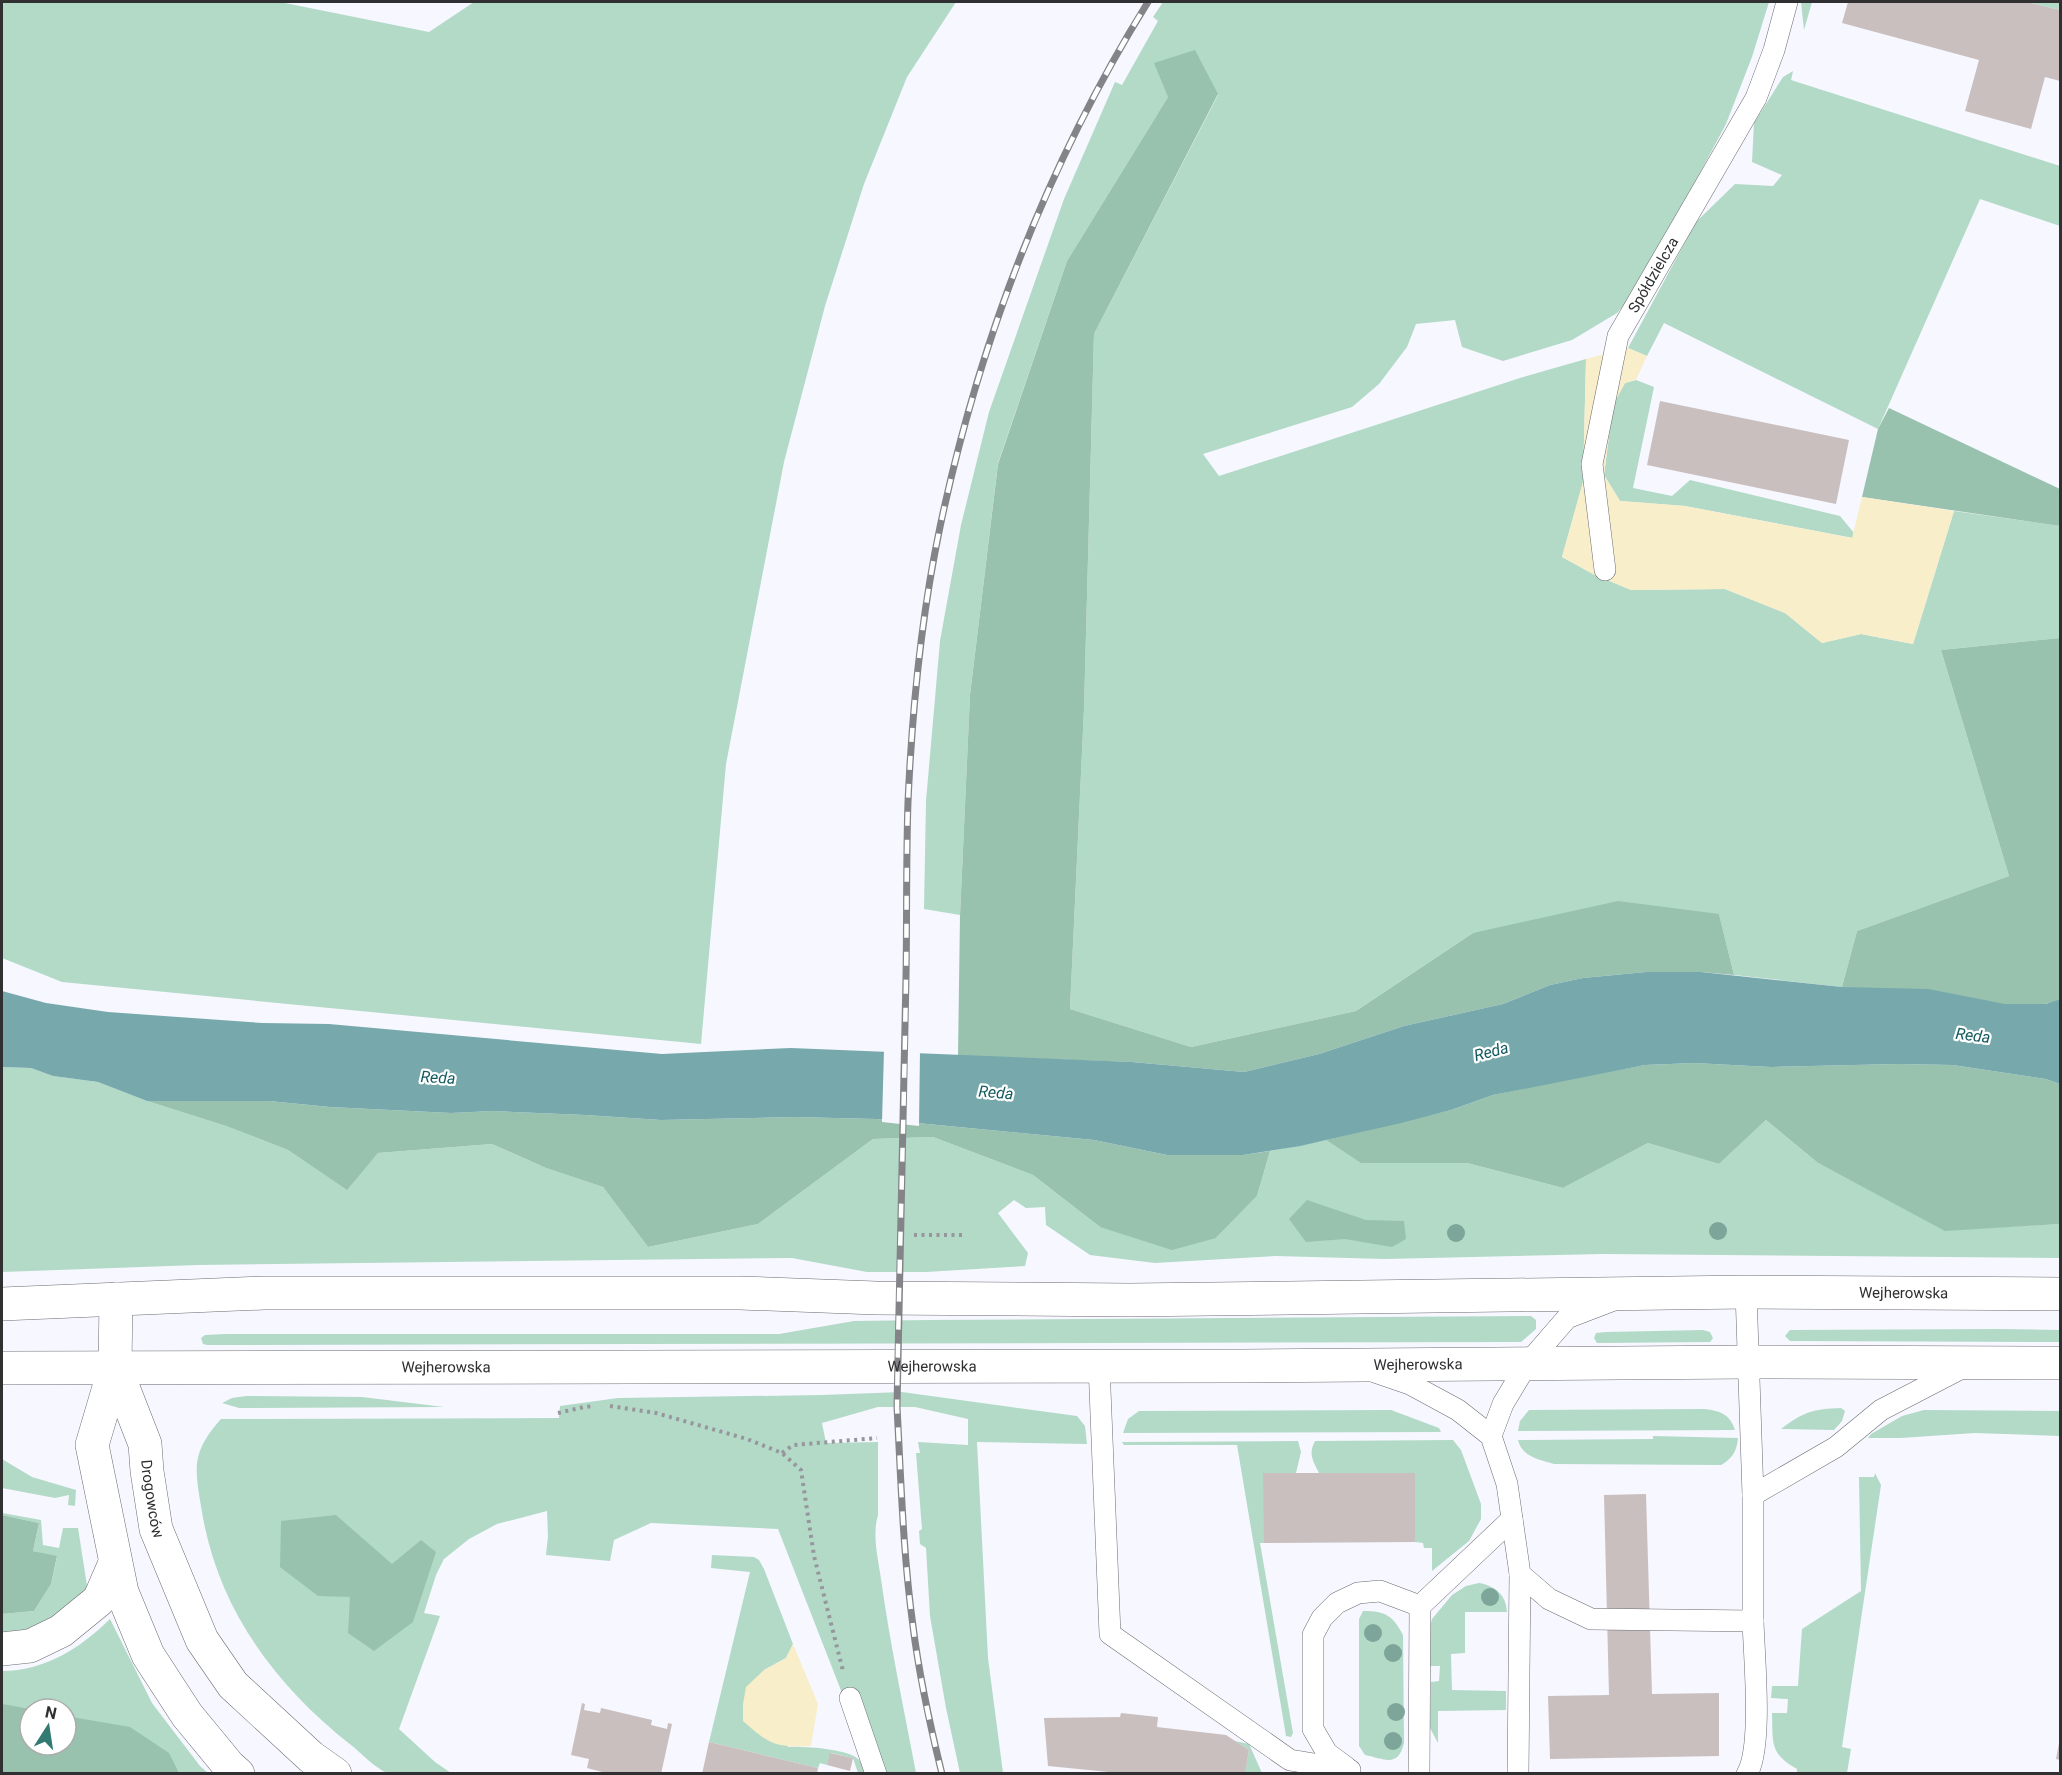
<svg xmlns="http://www.w3.org/2000/svg" width="2062" height="1775" font-family="Roboto,sans-serif">
<style>
.green{fill:#b2dac7;fill-rule:evenodd}
.forest{fill:#98c2ae}
.sand{fill:#f8eec9}
.water{fill:#76a8ac}
.pier{fill:#f7f7ff}
.building{fill:#c9bfbf}
.lines{fill:none;stroke-linecap:round;stroke-linejoin:round}
.service-casing{stroke:#6b6b72;stroke-width:22}
.minor-casing{stroke:#6b6b72;stroke-width:34}
.tertiary-casing{stroke:#6b6b72;stroke-width:34}
.primary-casing{stroke:#6b6b72;stroke-width:34}
.path{stroke:#96969c;stroke-width:4;stroke-dasharray:3 4.5;stroke-linecap:butt}
.service{stroke:#fff;stroke-width:21}
.minor{stroke:#fff;stroke-width:33}
.tertiary{stroke:#fff;stroke-width:33}
.primary{stroke:#fff;stroke-width:33}
.rail-casing{stroke:#838388;stroke-width:7}
.rail{stroke:#fff;stroke-width:4.5;stroke-dasharray:14;stroke-linecap:butt}
.tree{fill:#7da59a}
.labels{text-anchor:middle;stroke-width:4.5;stroke-linejoin:round;paint-order:stroke}
.street-label{font-size:15px;fill:#303033;stroke:#fff}
.water-label{font-size:16px;font-style:italic;fill:#135a5f;stroke:#fff}
</style>
<rect width="100%" height="100%" fill="#f7f7ff"/>
<path class="green" d="M2 2H280L429 32 474 2H956L907 77 864 184 825 306 784 462 726 764 701 1044 62 982 2 958Z
M1163 2H1769L1752 57 1726 124 1638 289 1617 313 1572 340 1503 361 1462 347 1455 320 1416 324 1407 347 1379 384 1352 407 1203 454 1219 476 1520 378 1586 359 1583 482 1562 557 1593 574 1631 590 1725 589 1785 613 1822 643 1861 634 1913 644 1954 511 2060 526V638L1941 650 2009 876 1857 931 1842 987 1734 975 1719 914 1473 933 1356 1011 1191 1047 1070 1009 1084 709 1094 334 1218 95 1168 97 1067 261 998 463 970 695 960 915 924 909 926 801 940 641 961 525 989 412 1064 199 1115 82 1122 85 1158 21 1153 17Z
M1801 2H1812L1804 30Z
M2027 2H2060V10Z
M1793 71 1791 80 2060 166V226L1980 199 1878 429 1664 323 1647 356 1628 348 1696 222 1735 184 1773 186 1782 175 1752 162 1754 123 1783 77Z
M1636 380 1654 387 1633 488 1672 496 1690 480 1840 516 1854 533 1853 538 1685 506 1620 501 1604 475 1613 405 1625 383Z
M2 1067 31 1068 53 1076 98 1082 147 1101 226 1126 288 1150 346 1189 378 1153 492 1144 546 1168 603 1187 648 1247 758 1224 873 1139 933 1137 1033 1175 1100 1227 1216 1238 1257 1196 1270 1151 1326 1140 1362 1163H1467L1563 1188 1648 1143 1719 1164 1766 1120 1818 1163 1945 1230 2060 1224V1258L1603 1254 1385 1259 1276 1256 1155 1263 1090 1255 1046 1225 1045 1207 1026 1208 1014 1200 998 1213 1028 1253 1025 1266 926 1272H867L792 1258 197 1265 2 1272Z
M1531 1316 1536 1320V1329L1521 1342 207 1345 203 1344 201 1338 205 1335 226 1334H779L854 1321 930 1320Z
M1999 1329 2060 1330V1342L1790 1341 1785 1336 1790 1330Z
M1703 1330 1710 1332 1713 1338 1710 1342 1597 1343 1594 1338 1596 1333 1606 1332Z
M902 1392 1077 1416 1085 1426 1087 1444 977 1442 988 1658 1003 1773H960L946 1708 930 1616 926 1548 920 1544 919 1531 922 1529 916 1453H920L918 1442 968 1445V1419L915 1407H878L822 1423 826 1443 878 1442V1515C872 1535 878 1558 881 1579 890 1644 904 1709 916 1773H884L842 1693 778 1529 651 1523 614 1540 610 1561 546 1555 548 1536 547 1511 497 1524 469 1539 444 1559 436 1575 424 1613 440 1616 399 1729 435 1762 451 1773C438 1773 397 1775 387 1773 374 1767 362 1754 351 1745 275 1685 218 1609 202 1512 195 1469 190 1454 221 1419L559 1418 560 1406 618 1398 822 1395Z
M246 1396 362 1397 444 1407 239 1408 222 1403 232 1398Z
M1841 1408 1845 1411 1842 1421 1834 1430 1781 1429C1803 1412 1813 1409 1841 1408Z
M1705 1409C1720 1411 1730 1414 1735 1430L1518 1431 1520 1421 1529 1410Z
M1391 1410 1439 1428 1441 1432 1123 1433 1128 1419 1139 1411Z
M1924 1410 2060 1411V1436L1975 1433 1900 1438H1868L1871 1434 1902 1416Z
M1653 1436 1738 1438C1737 1451 1732 1459 1721 1465L1554 1464C1540 1460 1522 1457 1518 1440L1653 1439Z
M1453 1440 1461 1450 1481 1504V1519L1469 1541 1432 1571V1548H1424L1423 1543 1415 1542V1473H1319C1313 1461 1308 1454 1315 1441Z
M1298 1441 1301 1452 1296 1473H1264V1543H1260L1293 1733 1291 1737 1286 1736 1237 1445H1124L1122 1442Z
M2 1459 32 1477 76 1490 75 1506 68 1505 69 1495 55 1498 2 1488Z
M1875 1473 1881 1485 1842 1747 1851 1749 1847 1773H1797V1769C1769 1754 1773 1741 1772 1713H1787L1788 1699 1771 1698 1772 1686H1798L1802 1629 1861 1591 1859 1477H1874Z
M2 1513 41 1520 43 1545 59 1548 63 1528H78L88 1592 50 1623 8 1636H2V1614L34 1611 51 1584 57 1557 33 1551 39 1523 2 1515Z
M712 1555 754 1557 759 1560 764 1569 793 1644 786 1658 764 1670 788 1747C802 1746 850 1749 859 1760 862 1763 863 1769 864 1773H858L853 1758 831 1753 827 1765 820 1763 818 1768 709 1742 750 1572 711 1568Z
M1479 1583C1495 1586 1506 1594 1507 1612H1465V1653L1451 1654 1452 1690 1506 1691V1710L1438 1711V1743L1430 1728 1431 1682 1439 1681 1440 1666H1429L1430 1627 1432 1619 1452 1595 1466 1586Z
M1363 1611C1386 1611 1393 1616 1403 1635L1404 1743C1398 1768 1385 1759 1365 1755L1359 1746V1619Z
M110 1619 152 1703 200 1766 208 1773H2V1671C44 1671 81 1648 110 1619ZM30 1709H66V1745H30Z
M1235 1741 1249 1744 1262 1773H1245L1249 1750Z"/>
<path class="forest" d="M1195 50 1218 94 1094 334 1084 709 1070 1009 1191 1047 1356 1011 1473 933 1618 901 1719 914 1734 975 1701 972H1646L1583 978 1550 985 1503 1004 1404 1026 1319 1054 1244 1072 1132 1062 958 1056 960 915 970 695 998 464 1067 261 1168 97 1154 63Z
M1889 408 2060 489V526L1862 497 1878 429Z
M2060 638V999C2031 1013 1992 1001 1961 998 1921 994 1882 990 1842 987L1857 931 2009 876 1941 650Z
M1694 1063 1771 1067 1897 1064 1953 1065 2046 1079 2060 1084V1224L1945 1231 1818 1163 1766 1120 1719 1164 1648 1143 1563 1188 1467 1163H1361L1326 1140 1451 1110 1493 1095 1558 1081 1645 1065Z
M147 1101H269L330 1107 451 1113 493 1111 585 1115 661 1120 795 1117 876 1119 1094 1140 1167 1155H1243L1270 1151 1257 1196 1216 1238 1172 1250 1100 1227 1033 1175 933 1137 873 1139 758 1224 648 1247 603 1187 546 1168 492 1144 378 1153 347 1190 288 1150 226 1126Z
M1307 1200 1366 1220 1404 1221 1406 1239 1392 1247 1345 1239 1306 1242 1289 1219Z
M2 1515 39 1523 33 1551 57 1556 51 1584 34 1611 2 1614Z
M336 1515 392 1564 421 1540 436 1552 413 1622 374 1651 348 1633 350 1597 318 1596 280 1567 281 1521Z
M2 1704 30 1709V1745H66V1716L130 1727 169 1753 179 1773H2Z"/>
<path class="sand" d="M1628 348 1647 356 1636 380 1625 383 1613 405 1604 475 1620 501 1685 506 1852 538 1862 497 1954 511 1913 644 1861 634 1822 643 1785 613 1725 589 1631 590 1593 574 1562 557 1583 482 1586 359Z
M793 1644 818 1704 811 1746C775 1747 770 1745 743 1721V1704L746 1687 764 1670 786 1658Z"/>
<path class="water" d="M1646 972H1701L1842 987 1928 989 2005 1004H2046L2060 999V1084L2046 1079 1953 1065 1897 1064 1771 1067 1694 1063 1645 1065 1493 1095 1451 1110 1401 1123 1300 1146 1243 1155H1167L1094 1140 876 1119 795 1117 661 1120 585 1115 493 1111 451 1113 330 1107 269 1101H147L98 1082 53 1076 31 1068 2 1067V991L46 1003 108 1012 262 1023 329 1024 662 1054 791 1048 1132 1062 1244 1072 1319 1054 1404 1026 1503 1004 1550 985 1583 978Z"/>
<path class="pier" d="M884 1050 920 1051 919 1126 882 1122Z"/>
<path class="building" d="M1848 2H2027L2060 10V81L2045 77 2031 129 1965 111 1979 60 1842 23Z
M1660 401 1849 440 1836 504 1647 465Z
M1263 1473H1415V1542L1264 1543Z
M1646 1494 1652 1694 1719 1693V1756L1550 1759 1548 1696 1609 1695 1604 1495Z
M582 1703 585 1704 584 1710 600 1713 601 1708 652 1720 651 1725 667 1729 668 1723 672 1724 661 1774 641 1772V1774H610L587 1768 589 1759 571 1755Z
M1121 1713 1158 1717 1157 1727 1226 1735 1249 1750 1245 1774H1129L1048 1766 1044 1718 1120 1717Z
M709 1742 818 1768 817 1774H702Z
M2059 1743H2060V1760L2056 1759Z
M830 1753 853 1758 850 1771 827 1765Z"/>
<g class="lines">
<defs>
<g id="service">
<path id="s1" d="M1605 570 1592 464 1618 336 1756 98 1774 50 1787 2"/>
<path d="M1099 1365 1110 1634 1290 1760 1350 1770"/>
<path d="M1375 1372 1410 1384 1458 1410 1491 1436 1507 1484 1520 1574 1549 1599 1591 1619 1753 1621V1495L1746 1292"/>
<path d="M1491 1436 1503 1404 1527 1364 1567 1318 1614 1300"/>
<path d="M1753 1495 1836 1447 1881 1410 1962 1368"/>
<path d="M850 1698 876 1774"/>
<path d="M1346 1767 1327 1753 1313 1729V1635L1322 1618 1337 1603 1358 1593 1380 1591 1420 1606 1512 1519"/>
<path d="M1419 1774 1420 1606"/>
<path d="M1518 1774 1520 1574"/>
<path d="M1747 1774C1763 1747 1754 1656 1753 1621"/>
</g>
<path id="minor" d="M2 1649 30 1646 61 1631 99 1600 115 1563"/>
<g id="tertiary">
<path d="M116 1299 115 1367 92 1445 122 1592 148 1655 187 1715 229 1766 238 1774"/>
<path id="s2" d="M115 1367 145 1444 147 1471 156 1529 202 1640 233 1685 311 1757 335 1774"/>
</g>
<g id="primary">
<path id="s3" d="M2 1304 264 1293H740L876 1298 1130 1300 1746 1292 2060 1294"/>
<path id="s4" d="M2 1368 1242 1366 1748 1362 2060 1363"/>
</g>
</defs>
<use href="#service" class="service-casing"/>
<use href="#minor" class="minor-casing"/>
<use href="#tertiary" class="tertiary-casing"/>
<use href="#primary" class="primary-casing"/>
<path class="path" d="M914 1235H966
M610 1406 656 1413 747 1439 782 1453 801 1470 814 1556 843 1671
M558 1413 584 1407 594 1406
M782 1453 793 1445 877 1438"/>
<use href="#service" class="service"/>
<use href="#minor" class="minor"/>
<use href="#tertiary" class="tertiary"/>
<use href="#primary" class="primary"/>
<defs>
<path id="rail" d="M942 1774C930 1725 919 1675 913 1626 903 1554 901 1480 897 1407 899 1264 904 1121 906 977 907 919 906 861 908 802 912 711 921 617 940 527 979 342 1048 163 1148 2"/>
</defs>
<use href="#rail" class="rail-casing"/>
<use href="#rail" class="rail"/>
</g>
<g class="tree">
<circle cx="1718" cy="1231" r="9"/>
<circle cx="1456" cy="1233" r="9"/>
<circle cx="1490" cy="1597" r="9"/>
<circle cx="1373" cy="1633" r="9"/>
<circle cx="1393" cy="1653" r="9"/>
<circle cx="1396" cy="1712" r="9"/>
<circle cx="1393" cy="1741" r="9"/>
</g>
<g class="labels">
<g class="street-label">
<text dy="5" stroke="none"><textPath href="#s1" startOffset="308">Spółdzielcza</textPath></text>
<text dy="5" stroke="none"><textPath href="#s3" startOffset="1902">Wejherowska</textPath></text>
<text dy="5" stroke="none"><textPath href="#s4" startOffset="1416">Wejherowska</textPath></text>
<text dy="5" stroke="none"><textPath href="#s4" startOffset="930">Wejherowska</textPath></text>
<text dy="5" stroke="none"><textPath href="#s4" startOffset="444">Wejherowska</textPath></text>
<text dy="5" stroke="none"><textPath href="#s2" startOffset="138">Drogowców</textPath></text>
</g>
<g class="water-label">
<text transform="translate(1973 1035) rotate(7)" y="6">Reda</text>
<text transform="translate(1491 1051) rotate(-15)" y="6">Reda</text>
<text transform="translate(438 1077) rotate(3)" y="6">Reda</text>
<text transform="translate(996 1092) rotate(5)" y="6">Reda</text>
</g>
</g>
<rect width="2062" height="1775" fill="none" stroke="#303033" stroke-width="6"/>
<g transform="translate(48 1727) rotate(12)"><circle r="28" fill="#ffffff" stroke="#acacad" stroke-width="1.5"/>
<path d="M0-4.5L10 22L0 15L-10 22Z" fill="#337a73"/>
<text y="-9" font-size="16" font-weight="bold" text-anchor="middle" fill="#303033">N</text>
</g>
</svg>
